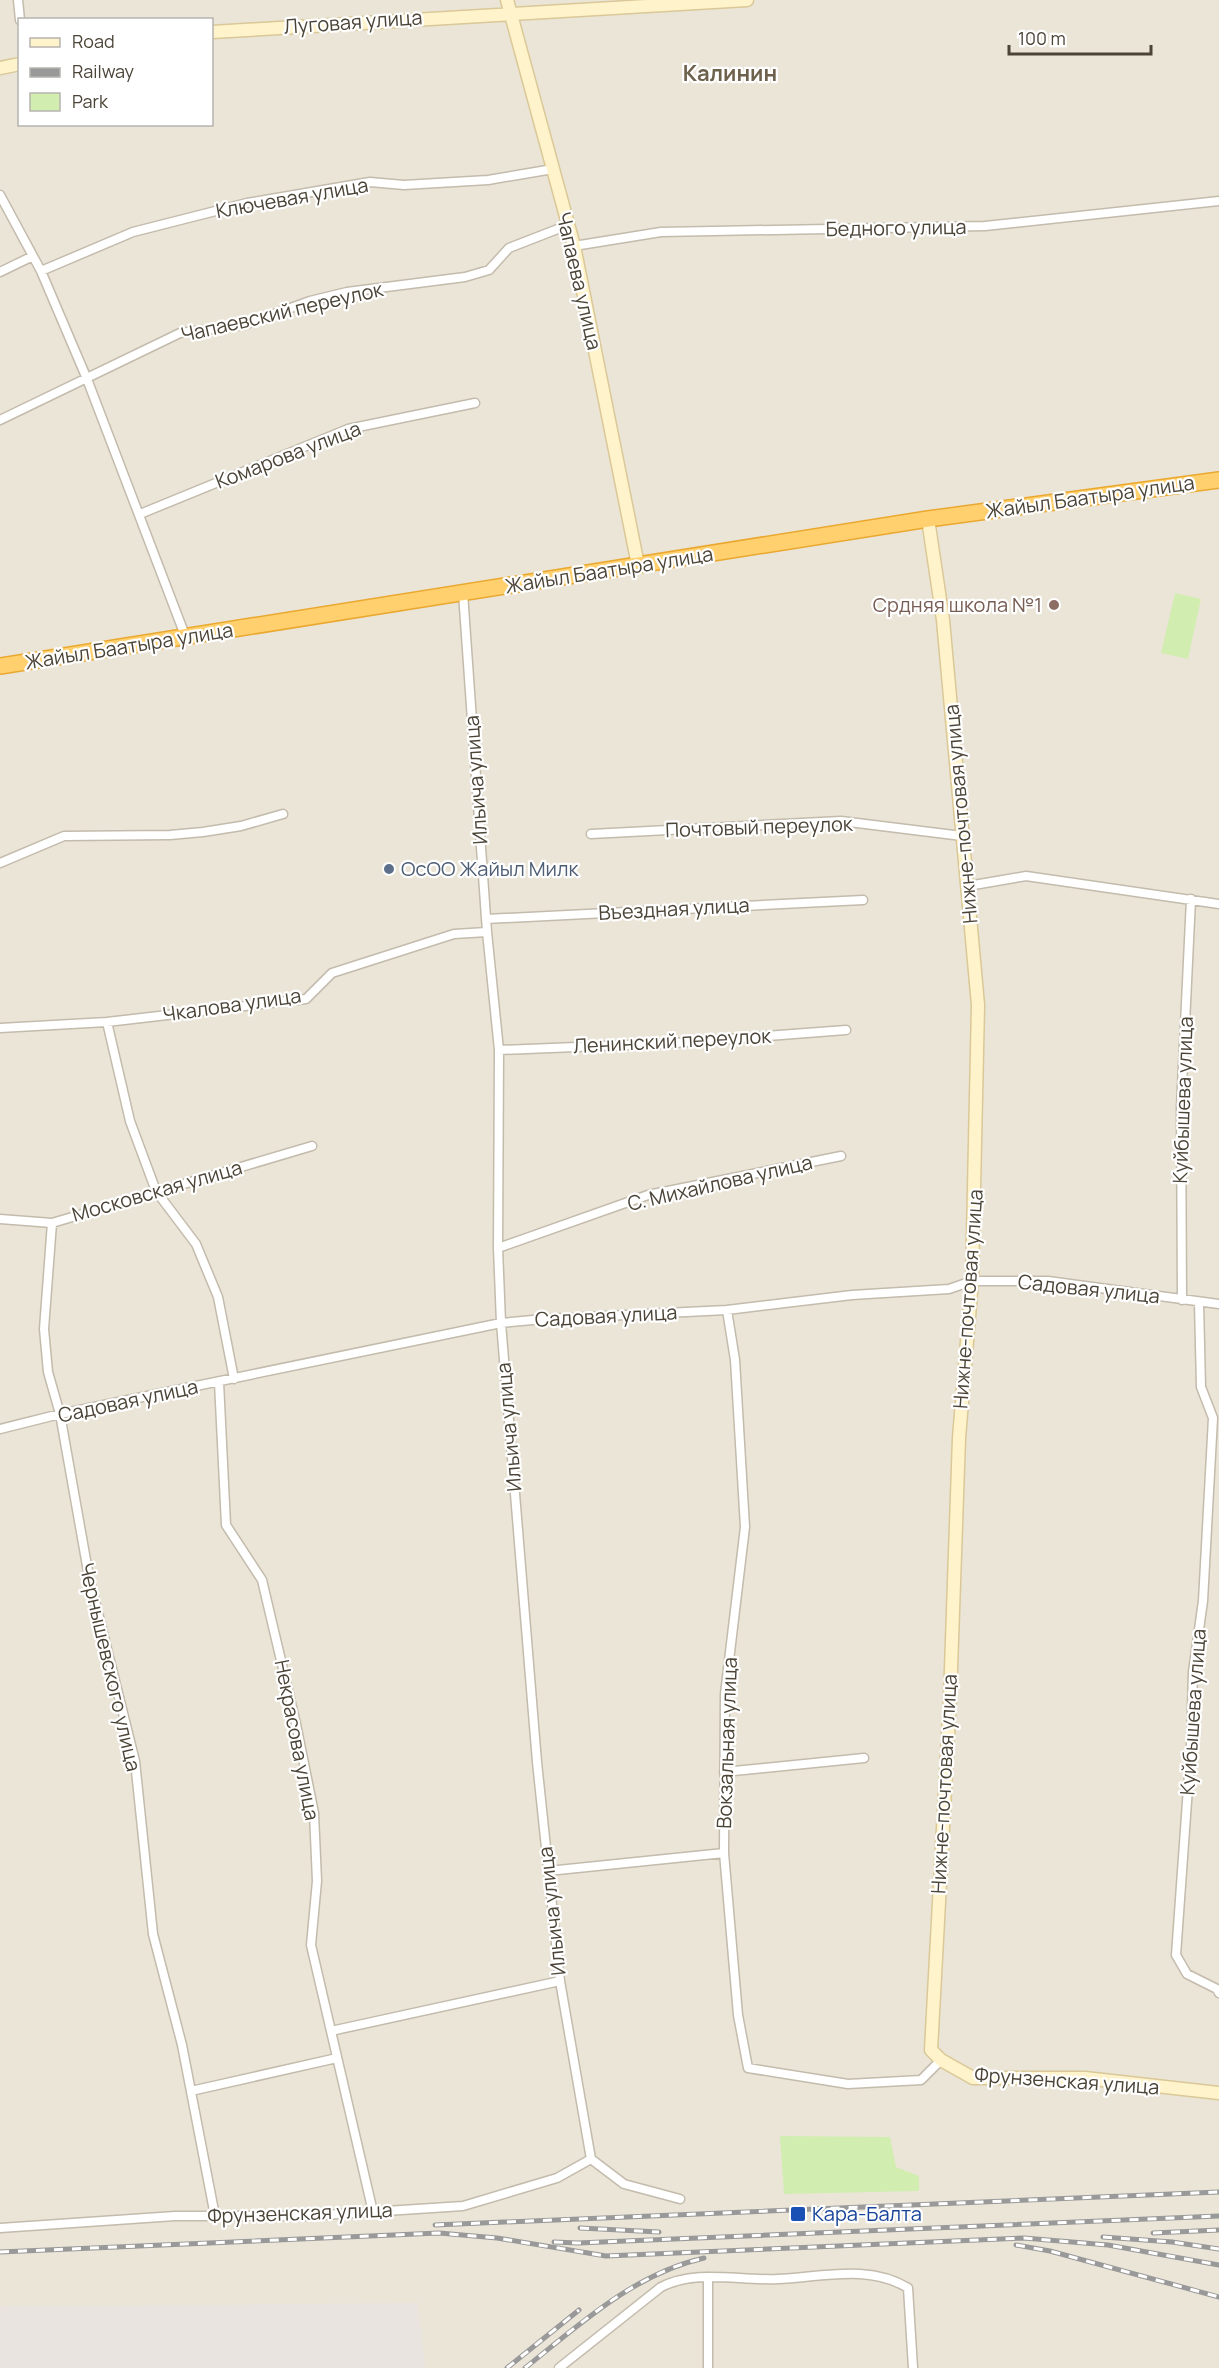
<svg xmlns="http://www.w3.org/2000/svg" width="1219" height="2368" font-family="Manrope,sans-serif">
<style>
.residential{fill:#ebe5d8;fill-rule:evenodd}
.industrial{fill:#e9e4df}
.green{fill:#d1edb0}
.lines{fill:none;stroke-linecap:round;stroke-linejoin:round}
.street-casing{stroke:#c3bbac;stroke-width:11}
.secondary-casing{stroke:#dac897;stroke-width:15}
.highway-casing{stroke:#eaa830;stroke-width:18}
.street{stroke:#fff;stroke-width:8}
.secondary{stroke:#fff3cc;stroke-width:12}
.highway{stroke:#ffd06d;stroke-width:15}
.rail-casing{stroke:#999;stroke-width:5}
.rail{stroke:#fff;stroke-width:3;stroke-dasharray:9;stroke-linecap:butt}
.education-dot{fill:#8d6e63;stroke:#fff;stroke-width:2}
.service-dot{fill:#5c6f8a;stroke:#fff;stroke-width:2}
.transit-dot{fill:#1a4fb4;stroke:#fff;stroke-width:2}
.labels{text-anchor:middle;stroke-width:4.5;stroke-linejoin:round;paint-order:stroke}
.street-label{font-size:20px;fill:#4b4437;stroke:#fff}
.education-label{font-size:20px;fill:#785e54;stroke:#fff;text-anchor:end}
.service-label{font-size:20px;fill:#4e5e75;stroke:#fff;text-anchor:start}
.transit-label{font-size:20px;fill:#164399;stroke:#fff;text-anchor:start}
.quarter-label{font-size:22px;font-weight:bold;fill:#6f624d;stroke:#fff}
</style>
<rect width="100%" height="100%" fill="#f6f3ea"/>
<path class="residential" d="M0 0H1219V2368H0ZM20 20H212V124H20Z"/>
<path class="industrial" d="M418 2303 425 2368H0V2307Z"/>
<path class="green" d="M1175 593 1201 599 1188 659 1161 653Z
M780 2136 890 2137 896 2167 919 2176V2191L784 2194Z"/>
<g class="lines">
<defs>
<path id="street" d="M18 0 20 20
M0 195 41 271 87 379 186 638
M574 246 661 232 985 226 1219 201
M41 271 133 232 247 203 370 182 404 185 488 180 553 169
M0 272 31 257
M0 420 180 333 244 325 310 301 347 292 465 277 489 270 509 248 568 225
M140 514 348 429 475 403
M463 593 487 932 499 1050 498 1248 501 1323 537 1762 560 1981 591 2159 624 2184 680 2199
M591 834 841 821 962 836
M0 863 64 836 170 835 203 832 241 826 283 814
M968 886 1026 876 1219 904
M486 919 863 900
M107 1022 130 1121 156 1191 196 1244 218 1297 234 1379
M0 1028 107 1022 306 999 332 973 454 934 487 932
M499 1050 675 1043 846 1030
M0 1219 52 1223 312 1146
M52 1223 44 1329 48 1372 60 1414 89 1577 135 1761 153 1934 182 2045 215 2216
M498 1248 648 1195 841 1156
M1182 1300 1181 1107 1191 899
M1199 1303 1201 1387 1213 1418 1203 1601 1193 1672 1191 1746 1176 1955 1187 1974 1217 1989 1219 1993
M727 1310 735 1360 745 1527 725 1694 724 1853 738 2015 748 2068 848 2084 921 2080 941 2060
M219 1382 226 1525 262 1580 296 1724 314 1813 317 1881 311 1945 373 2212
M0 1429 60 1414 501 1323 544 1319 727 1310 852 1295 949 1289 972 1281H1048L1219 1304
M724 1772 864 1758
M548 1871 724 1853
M331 2031 560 1981
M191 2091 337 2058
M0 2228 175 2216H309L463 2206 557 2178 591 2159
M708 2277V2368
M559 2368 661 2287C697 2269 738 2281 778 2279 822 2277 869 2264 908 2288L913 2368"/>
<path id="secondary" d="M507 0 574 246 638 565
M212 32 747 0
M0 68 20 64
M928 519 943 620 978 1005 972 1281 959 1438 950 1698 931 2050 941 2060 973 2078H1085L1219 2093"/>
<path id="highway" d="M0 666 928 519 1219 480"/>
</defs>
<use href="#street" class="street-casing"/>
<use href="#secondary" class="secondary-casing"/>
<use href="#highway" class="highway-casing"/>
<use href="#street" class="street"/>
<use href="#secondary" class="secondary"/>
<use href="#highway" class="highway"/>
<defs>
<path id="rail" d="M435 2225 1219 2192
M580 2228 659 2232
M1153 2233 1219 2230
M1103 2237 1172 2242 1219 2249
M554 2242 578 2243 1219 2216
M1016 2245 1050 2251 1219 2297
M0 2252 439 2233 497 2238 606 2256 1024 2238 1108 2245 1219 2265
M507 2368 579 2310
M525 2368C580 2324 634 2274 704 2258"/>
</defs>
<use href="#rail" class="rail-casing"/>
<use href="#rail" class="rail"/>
</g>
<circle class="education-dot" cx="1054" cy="605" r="6"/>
<circle class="service-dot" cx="389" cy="869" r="6"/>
<rect class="transit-dot" x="790" y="2206" width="16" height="16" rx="3"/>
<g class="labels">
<g class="street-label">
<text transform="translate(353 22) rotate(-4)" y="7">Луговая улица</text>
<text transform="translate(292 198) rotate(-10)" y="7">Ключевая улица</text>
<text transform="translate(896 228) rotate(-1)" y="7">Бедного улица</text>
<text transform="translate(579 281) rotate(77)" y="7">Чапаева улица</text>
<text transform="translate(282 312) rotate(-13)" y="7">Чапаевский переулок</text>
<text transform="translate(288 455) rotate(-21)" y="7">Комарова улица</text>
<text transform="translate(1090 497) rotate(-8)" y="7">Жайыл Баатыра улица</text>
<text transform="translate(609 570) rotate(-9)" y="7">Жайыл Баатыра улица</text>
<text transform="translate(129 646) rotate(-9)" y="7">Жайыл Баатыра улица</text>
<text transform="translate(476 780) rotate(-94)" y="7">Ильича улица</text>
<text transform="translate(961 814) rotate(-95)" y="7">Нижне-почтовая улица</text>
<text transform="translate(759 827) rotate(-2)" y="7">Почтовый переулок</text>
<text transform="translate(674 909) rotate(-3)" y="7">Въездная улица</text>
<text transform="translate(232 1005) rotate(-8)" y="7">Чкалова улица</text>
<text transform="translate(672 1041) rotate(-3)" y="7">Ленинский переулок</text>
<text transform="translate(1183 1100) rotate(-88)" y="7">Куйбышева улица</text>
<text transform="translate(720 1183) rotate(-13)" y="7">С. Михайлова улица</text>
<text transform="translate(157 1191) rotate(-16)" y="7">Московская улица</text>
<text transform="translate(1089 1289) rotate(6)" y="7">Садовая улица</text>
<text transform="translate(968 1299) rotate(-86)" y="7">Нижне-почтовая улица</text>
<text transform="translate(606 1316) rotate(-3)" y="7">Садовая улица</text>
<text transform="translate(128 1401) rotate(-12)" y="7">Садовая улица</text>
<text transform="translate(509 1427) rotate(-95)" y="7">Ильича улица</text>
<text transform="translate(110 1667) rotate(77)" y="7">Чернышевского улица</text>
<text transform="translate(1193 1712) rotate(-86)" y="7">Куйбышева улица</text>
<text transform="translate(297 1740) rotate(79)" y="7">Некрасова улица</text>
<text transform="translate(727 1743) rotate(-88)" y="7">Вокзальная улица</text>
<text transform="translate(944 1784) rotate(-87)" y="7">Нижне-почтовая улица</text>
<text transform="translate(552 1911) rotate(-96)" y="7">Ильича улица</text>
<text transform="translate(1067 2081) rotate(4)" y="7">Фрунзенская улица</text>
<text transform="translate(300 2213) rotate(-2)" y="7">Фрунзенская улица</text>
</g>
<g class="education-label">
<text x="1042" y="612">Срдняя школа №1</text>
</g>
<g class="service-label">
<text x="401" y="876">ОсОО Жайыл Милк</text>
</g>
<g class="transit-label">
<text x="812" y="2221">Кара-Балта</text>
</g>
<g class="quarter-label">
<text x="730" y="81">Калинин</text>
</g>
</g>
<rect x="18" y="18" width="195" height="108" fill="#ffffff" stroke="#b7b4af" stroke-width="1.5"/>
<rect x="30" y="38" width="30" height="9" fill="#fff3cc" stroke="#b7b4af" stroke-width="1.5"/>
<text x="72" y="48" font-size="18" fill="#4b4437">Road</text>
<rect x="30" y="68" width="30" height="9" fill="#999999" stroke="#b7b4af" stroke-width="1.5"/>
<text x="72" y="78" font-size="18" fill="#4b4437">Railway</text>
<rect x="30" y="93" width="30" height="18" fill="#d1edb0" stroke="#b7b4af" stroke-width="1.5"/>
<text x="72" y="108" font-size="18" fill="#4b4437">Park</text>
<path d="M1009 45v9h142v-9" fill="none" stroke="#4b4437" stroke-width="3"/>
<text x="1018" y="45" font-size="18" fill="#4b4437" stroke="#ffffff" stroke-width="4.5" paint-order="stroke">100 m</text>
</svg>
